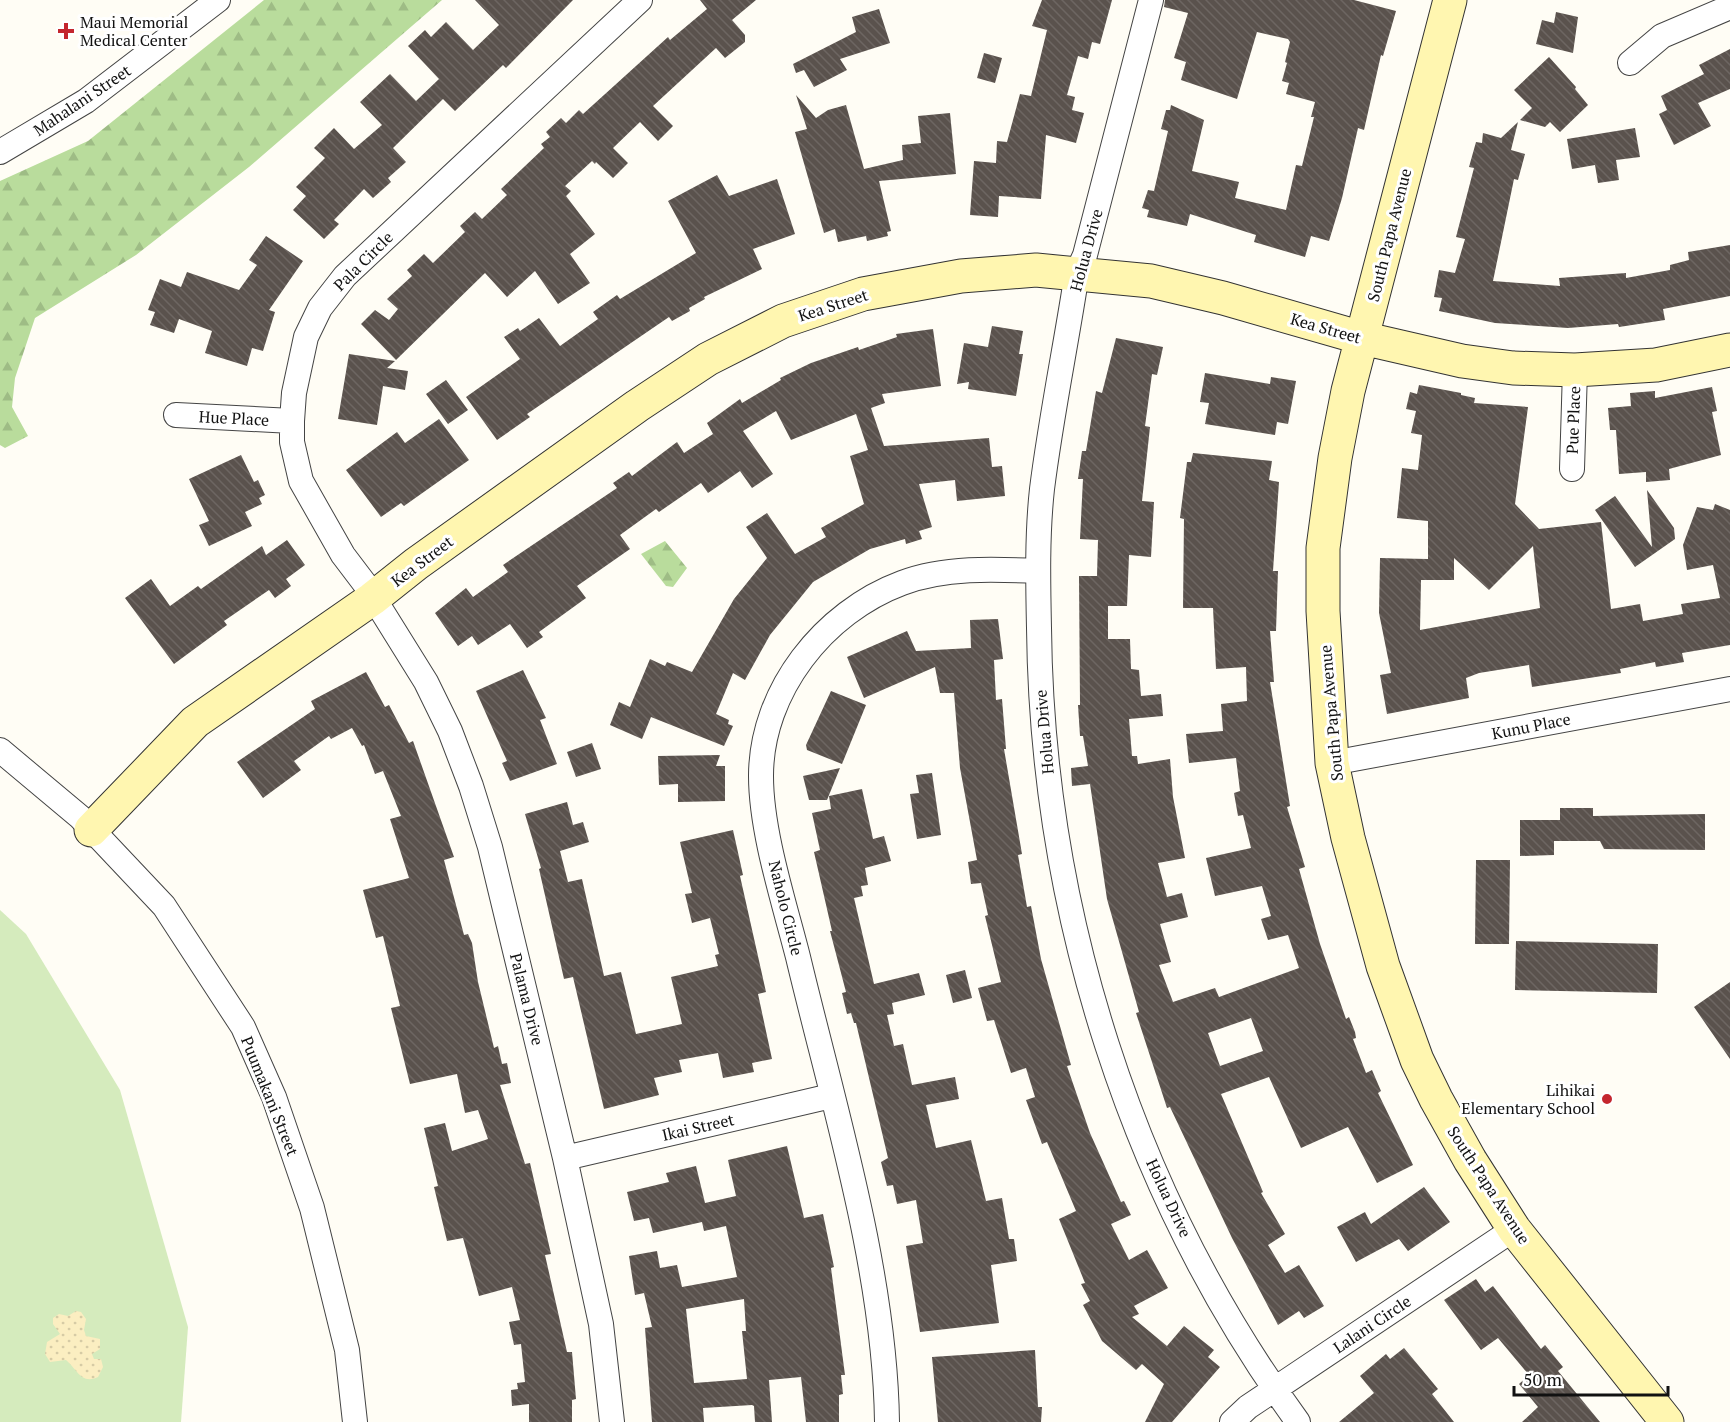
<svg xmlns="http://www.w3.org/2000/svg" width="1730" height="1422" font-family="'PT Serif',serif">
<style>
.grass{fill:#d5ebbd}
.forest{fill:url(#forest-firs)}
.sand{fill:url(#sand-dots)}
.building{fill:url(#building-back-hatch);fill-rule:evenodd}
.lines{fill:none;stroke-linecap:round;stroke-linejoin:round}
.street-casing{stroke:#444;stroke-width:26}
.secondary-casing{stroke:#333;stroke-width:35}
.street{stroke:#fff;stroke-width:24}
.secondary{stroke:#fff6b0;stroke-width:33}
.poi-dot{fill:#c4262e;stroke:#fff;stroke-width:2}
.labels{text-anchor:middle;stroke-width:6;stroke-linejoin:round;paint-order:stroke}
.poi-label{font-size:16px;fill:#111;stroke:#fff;text-anchor:start}
.street-label{font-size:16px;fill:#111;stroke:#fff}
</style>
<defs>
<pattern id="forest-firs" width="22" height="20" patternUnits="userSpaceOnUse" patternTransform="scale(1.5)"><rect width="22" height="20" fill="#b9dc9c"/><path d="M5 1l3.5 6h-7zM16 11l3.5 6h-7z" fill="#9ebc85"/></pattern>
<pattern id="sand-dots" width="8" height="8" patternUnits="userSpaceOnUse" patternTransform="scale(1.5)"><rect width="8" height="8" fill="#fbeec1"/><path d="M2 2h.1M6 6h.1" fill="none" stroke="#d6cba5" stroke-width="1.8" stroke-linecap="round"/></pattern>
<pattern id="building-back-hatch" width="6" height="6" patternUnits="userSpaceOnUse" patternTransform="scale(1.5)"><rect width="6" height="6" fill="#5a524d"/><path d="M-1 5l2 2M0 0l6 6M5-1l2 2" fill="none" stroke="#6d6662"/></pattern>
</defs>
<rect width="100%" height="100%" fill="#fffdf5"/>
<path class="grass" d="M0 910 26 934 120 1090 188 1327 181 1422H0Z"/>
<path class="forest" d="M264 0H442L249 167 136 255 35 318 15 378 12 407 28 436 5 448 0 445V181L88 141Z
M665 541 687 568 673 587 666 586 641 554Z"/>
<path class="sand" d="M76 1311 81 1312 86 1319 84 1330 86 1336 100 1339V1349L92 1354 94 1359H101L103 1367 98 1377C81 1385 77 1369 66 1360L50 1362 45 1354 47 1342 60 1334 53 1324V1318L59 1314 68 1316Z"/>
<path class="building" d="M475 0H573L506 68 503 65 455 111 443 99 393 148 406 162 388 178 391 182 373 198 364 189 334 220 339 224 324 239 293 210 306 196 296 187 325 158 314 148 334 128 354 149 382 125 360 102 390 74 416 101 439 79 408 46 425 30 431 37 446 22 473 50 499 25Z
M700 0H756L732 20 745 35V42L725 58 716 48 653 106 673 126 658 141 640 122 613 148 628 163 613 178 596 162 595 164 592 161 565 186 571 191 566 196 595 234 570 254 590 283 558 304 535 271 507 297 485 273 396 360 361 324 375 310 389 320 398 309 387 299 412 276 407 270 424 254 433 263 465 232 460 226 475 212 482 219 507 195 501 189 544 148 541 144 550 137 546 132 561 118 566 123 579 110 583 114 668 37 670 40 707 9Z
M1042 0H1112L1100 44 1092 42 1088 59 1078 56 1067 95 1075 97 1072 110 1084 113 1076 143 1046 135 1041 199 999 196 998 217 970 215 974 161 996 163 997 141 1007 142 1020 94 1031 96 1047 30 1032 26Z
M1165 0H1354L1396 11 1383 56 1381 55 1364 130 1358 128 1342 198 1329 241 1311 236 1305 257 1254 242 1256 235 1190 214 1187 226 1147 217 1149 210 1142 208 1148 190 1154 191 1168 131 1161 129 1166 110H1170L1171 105 1204 120 1192 171 1239 182 1235 198 1286 210 1296 165 1302 166 1314 117H1311L1315 102 1286 94 1289 83 1282 81 1287 63 1285 62 1290 42 1288 39 1257 32 1237 99 1181 80 1186 62 1174 58 1188 13 1164 7Z
M879 9 890 43 840 59 847 70 814 87 804 70 796 73 793 64 856 32 852 17Z
M1556 12 1578 17 1573 53 1536 44 1542 20 1554 23Z
M1730 49V89L1698 103 1711 126 1674 145 1659 114 1667 110 1661 96 1704 74 1699 65Z
M984 53 1002 58 995 83 977 78Z
M1549 57 1576 87 1575 89 1588 105 1560 132 1550 122 1545 127 1520 120 1532 108 1514 90Z
M796 95 816 118 828 110 846 105 864 169 903 160 902 145 921 143 918 116 950 113 956 174 879 181 891 231 887 232 888 236 867 241 866 236 838 242 835 229 824 233 795 132 807 129Z
M1518 122 1511 150 1525 154 1518 180 1514 179 1493 281 1560 286 1559 278 1626 273V278L1670 270V265L1689 260 1688 252 1730 245V296L1663 309 1665 320 1619 327 1618 324 1568 328 1495 323 1439 311 1442 298 1434 297 1439 270 1455 273 1465 239 1456 237 1474 168 1469 167 1476 142 1482 143 1483 133 1501 138Z
M1635 128 1640 157 1616 160 1619 180 1598 183 1595 165 1572 169 1567 139Z
M717 175 729 196 777 179 795 234 753 249 762 269 704 297 705 299 689 308 690 311 672 321 669 317 527 414 530 417 497 440 466 397 520 359 504 337 518 328 520 331 539 318 560 346 598 319 593 312 617 295 620 299 696 253 668 201Z
M266 236 303 261 269 310 275 312 263 351 252 348 247 366 205 353 212 331 179 319 174 333 150 325 155 312 148 310 160 279 181 287 187 272 239 290 257 265 249 260Z
M992 326 1023 331 1019 354H1023L1016 396 968 389 969 382 957 384 964 343 988 347Z
M933 329 941 386 882 394 885 403 871 408 884 446 989 438 992 467 1002 466 1005 496 957 501 955 480 919 484 932 527 919 531 922 539 906 544 905 539 870 549 813 582 770 635 745 680 733 673 716 714 729 720 728 724 733 726 724 746 651 717 642 739 610 725 619 702 630 707 650 659 665 666 667 662 692 672 734 599 767 558 746 527 767 513 795 554 826 537 821 528 864 504 850 456 868 450 856 414 791 440 776 411 743 431 773 474 752 488 740 471 708 493 701 483 659 512 656 509 620 535 630 549 577 586 586 598 539 632 543 637 527 648 510 624 478 645 472 636 458 646 435 613 466 588 473 597 508 572 503 565 617 488 613 483 629 472 632 476 677 442 684 453 713 434 707 423 740 399 742 403 781 380 780 378 811 363 858 347 859 350 897 337 896 334Z
M1116 338 1163 347 1157 375 1152 374 1145 426 1150 427 1142 501 1154 502 1151 557 1129 555 1127 606H1108V639H1130L1131 669 1139 670 1141 696 1161 694 1163 716 1129 719 1132 756H1137L1138 764 1170 759 1173 797 1185 858 1158 863 1167 897 1182 893 1188 917 1160 924 1171 962 1159 965 1173 1002 1215 988 1219 997 1299 968 1288 935 1268 940 1261 919 1271 916 1262 886 1215 896 1206 858 1251 848 1243 815 1238 816 1234 793 1240 791 1236 758 1189 763 1186 734 1223 731 1221 704 1247 701 1246 667 1216 669 1213 608H1183L1184 519 1180 518 1187 462H1191L1193 453 1272 461 1269 480 1279 482 1273 571H1278L1276 631H1270L1274 682H1270L1290 806 1287 807 1305 867 1299 869 1320 944 1346 1019 1349 1017 1355 1032 1356 1038 1353 1039 1366 1073 1372 1070 1381 1091 1378 1093 1413 1165 1377 1183 1348 1127 1301 1148 1269 1077 1221 1094 1263 1192 1261 1193 1285 1234 1268 1245 1285 1273 1299 1265 1324 1306 1304 1318 1299 1311 1278 1325 1232 1238 1170 1107 1167 1108 1136 1013 1139 1012 1107 899 1090 784 1072 786 1071 768 1088 766 1083 736H1080L1078 705H1080L1079 576H1097L1098 540 1080 539 1083 479H1078L1082 451H1086L1096 391 1102 393ZM1251 1018 1263 1051 1220 1066 1208 1033Z
M349 354 395 361 387 368 408 371 405 390 383 386 377 425 338 419Z
M1205 373 1270 384 1271 377 1296 381 1288 424 1277 422 1275 435 1205 424 1209 403 1200 402Z
M446 380 468 410 448 424 426 394Z
M1419 385 1461 393V395L1475 398 1474 403 1528 407 1515 504 1539 529 1601 522 1611 609 1640 604 1643 621 1683 614 1681 604 1720 598 1713 565 1687 570 1683 545 1697 507 1713 510 1715 504 1730 510V645L1682 653 1684 662 1656 667 1655 662 1620 669 1621 673 1532 687 1529 665 1479 673 1466 678 1469 698 1387 714 1380 675 1391 673 1379 613 1380 558 1428 559V521L1397 518 1402 468 1418 470 1422 435 1411 433 1416 411 1406 409 1410 392 1417 394ZM1533 546 1540 608 1420 630 1421 580H1454V558L1489 590Z
M1712 387 1717 411 1712 412 1721 455 1669 469 1670 480 1646 482V472L1619 474 1616 430H1610L1608 408 1631 406 1630 393 1655 391V398Z
M439 419 469 460 404 506 401 503 381 517 346 470 397 432 405 443Z
M241 455 254 482 258 480 265 495 259 498 262 504 245 512 252 526 209 546 199 525 209 521 189 479Z
M1647 490 1674 528 1675 539 1635 567 1595 510 1615 496 1652 547Z
M287 540 305 565 286 579 291 586 275 598 269 590 224 621 227 625 174 664 125 598 151 579 170 606 198 586 201 589 262 546 266 555Z
M998 619 1003 659 994 660 996 700 1002 699 1006 749H1004L1022 854 1018 855 1027 907 1031 906 1041 959 1071 1065 1067 1066 1090 1133 1121 1202 1124 1201 1131 1215 1111 1224 1129 1260 1147 1250 1168 1288 1134 1306 1139 1314 1132 1317 1167 1346 1184 1326 1214 1350 1208 1357 1220 1367 1172 1422H1145L1164 1384 1142 1364 1136 1370 1102 1341 1083 1305 1090 1301 1081 1284 1085 1283 1059 1219 1076 1211 1047 1142 1042 1144 1026 1100 1035 1097 1026 1068 1011 1073 994 1020 987 1021 978 988 1001 982 985 916 988 915 981 883 971 884 968 862 977 860 960 768 954 693H940L935 667 864 698 847 657 907 631 916 651 971 648 970 620Z
M523 670 546 718 540 720 557 764 510 781 502 763 507 761 476 691Z
M366 672 385 707 389 705 409 743 413 741 454 857 444 860 464 935 468 934 472 943 478 982 494 1048 498 1046 502 1064 507 1063 511 1083 500 1085 525 1164 530 1163 551 1254 545 1255 567 1352H572L576 1399 572 1400V1422H529V1404L512 1406 511 1390 518 1389 517 1383 525 1382 521 1344 514 1345 509 1322 520 1320 512 1287 479 1296 463 1238 447 1241 434 1187 438 1186 424 1128 445 1123 452 1151 488 1139 478 1110 465 1113 457 1074 410 1084 391 1008 400 1006 383 936 376 938 363 890 409 878 390 819 401 816 383 771 375 774 364 745 362 746 352 728 331 739 329 736 294 761 301 770 263 798 237 762 315 709 311 701Z
M831 691 866 705 842 764 807 750 806 745Z
M592 743 601 769 576 777 567 752Z
M720 755 716 766H725V801L678 802V784L659 785 658 756Z
M840 768 827 800H809L803 776Z
M932 773 941 835 917 839 910 794 919 793 916 775Z
M862 789 873 839 884 836 891 861 865 868 868 885 861 886 863 896 854 898 874 984 919 973 925 995 892 1003 894 1014 887 1015 894 1046 903 1044 912 1085 955 1077 959 1099 926 1105 936 1148 971 1140 986 1201 1002 1198 1009 1239H1014L1017 1261 991 1265 999 1323 920 1332 906 1246 923 1243 916 1200 897 1204 893 1185 887 1186 881 1162 888 1158 856 1023H854L851 1013 847 1014 842 993 846 992 830 931H832L814 852 820 850 812 813 831 809 829 796Z
M567 802 573 825 583 822 589 842 560 851 568 882 582 879 604 976 621 972 636 1034 682 1024 671 977 718 966 715 955 719 954 710 918 692 923 685 894 692 893 680 842 733 830 743 875 740 876 766 992 758 994 772 1059 752 1063 754 1072 723 1078 718 1053 679 1060 682 1072 654 1078 659 1095 604 1109 573 977 564 979 539 869 541 868 525 814Z
M1560 808H1593V816L1705 814V850L1604 849 1600 841H1554V855L1520 856V820H1560Z
M1476 860H1510L1509 944H1475Z
M1516 941 1658 944 1657 993 1515 990Z
M965 970 972 998 953 1003 946 975Z
M1730 982V1059L1694 1007Z
M787 1146 804 1218 823 1214 834 1267 831 1268 845 1375H841L843 1394 839 1395V1422H806L801 1377 769 1380 772 1422H755L754 1406 752 1405 703 1408 704 1422H652L645 1328 652 1327 644 1293 635 1295 629 1256 657 1251 660 1268 677 1265 682 1287 737 1277 726 1226 704 1231 702 1222 653 1233 649 1218 634 1221 627 1192 669 1182 666 1173 696 1166 705 1203 736 1196 728 1160ZM744 1299 746 1331H742L747 1379 694 1383 686 1309Z
M1424 1187 1450 1222 1408 1251 1399 1239 1356 1262 1337 1227 1365 1212 1371 1224Z
M1476 1279 1485 1292 1493 1286 1541 1349 1545 1345 1563 1367 1558 1371 1600 1422H1522L1538 1407 1519 1384 1529 1375 1498 1338 1481 1350 1444 1300Z
M1404 1348 1438 1389 1432 1394 1454 1422H1339L1374 1393 1360 1376 1386 1354 1390 1359Z
M1035 1350 1038 1407H1042L1041 1422H938L932 1357Z"/>
<g class="lines">
<defs>
<path id="street" d="M1151 0 1085 255 1077 273C1066 345 1051 417 1042 489 1037 535 1038 582 1039 628 1042 910 1131 1193 1298 1422
M1630 63 1662 36 1730 7
M0 152 86 101 218 0
M176 415 292 421
M1572 469 1575 370
M0 750 80 817 164 906 243 1027 274 1097 312 1208 347 1350 355 1422
M1332 763 1730 689
M565 1158 831 1096
M612 1422 601 1324 565 1158 490 847 471 786 450 731 426 682 365 584 343 555 301 481 292 442V421L294 393 306 337 320 308 345 276 640 0
M887 1422C885 1270 833 1104 798 957 784 902 761 832 761 776 761 691 824 612 902 583 944 567 994 569 1038 571
M1232 1422 1248 1407 1514 1229"/>
<path id="secondary" d="M1450 0 1348 391 1335 458 1323 548V611L1332 763 1348 838 1383 966 1417 1060 1436 1099 1470 1160 1514 1229 1667 1422
M91 830 195 722 372 599 416 564 637 406 708 359 783 321 863 294 961 276 1036 270 1151 281 1223 298 1362 338 1462 361 1513 368 1575 370 1656 365 1730 350"/>
</defs>
<use href="#street" class="street-casing"/>
<use href="#secondary" class="secondary-casing"/>
<use href="#street" class="street"/>
<use href="#secondary" class="secondary"/>
</g>
<g class="poi-dot">
<path d="M63 22h6v6h6v6h-6v6h-6v-6h-6v-6h6z"/>
<circle cx="1607" cy="1099" r="6"/>
</g>
<g class="labels">
<g class="poi-label">
<text x="80" y="28">Maui Memorial<tspan x="80" dy="18">Medical Center</tspan></text>
<text x="1595" y="1096" text-anchor="end">Lihikai<tspan x="1595" dy="18">Elementary School</tspan></text>
</g>
<g class="street-label">
<text transform="translate(82 100) rotate(-34)" y="6">Mahalani Street</text>
<text transform="translate(1389 235) rotate(-76)" y="6">South Papa Avenue</text>
<text transform="translate(1086 250) rotate(-75)" y="6">Holua Drive</text>
<text transform="translate(363 261) rotate(-45)" y="6">Pala Circle</text>
<text transform="translate(833 305) rotate(-18)" y="6">Kea Street</text>
<text transform="translate(1326 328) rotate(16)" y="6">Kea Street</text>
<text transform="translate(234 418) rotate(3)" y="6">Hue Place</text>
<text transform="translate(1573 420) rotate(-88)" y="6">Pue Place</text>
<text transform="translate(422 561) rotate(-37)" y="6">Kea Street</text>
<text transform="translate(1331 713) rotate(-95)" y="6">South Papa Avenue</text>
<text transform="translate(1531 726) rotate(-11)" y="6">Kunu Place</text>
<text transform="translate(1044 732) rotate(-95)" y="6">Holua Drive</text>
<text transform="translate(786 908) rotate(76)" y="6">Naholo Circle</text>
<text transform="translate(527 999) rotate(76)" y="6">Palama Drive</text>
<text transform="translate(270 1096) rotate(68)" y="6">Puumakani Street</text>
<text transform="translate(698 1127) rotate(-13)" y="6">Ikai Street</text>
<text transform="translate(1489 1185) rotate(57)" y="6">South Papa Avenue</text>
<text transform="translate(1169 1198) rotate(65)" y="6">Holua Drive</text>
<text transform="translate(1372 1324) rotate(-34)" y="6">Lalani Circle</text>
</g>
</g>
<path d="M1514 1386v9h154v-9" fill="none" stroke="#111111" stroke-width="3"/>
<text x="1523" y="1386" font-size="18" fill="#111111" stroke="#ffffff" stroke-width="4.5" paint-order="stroke">50 m</text>
</svg>
